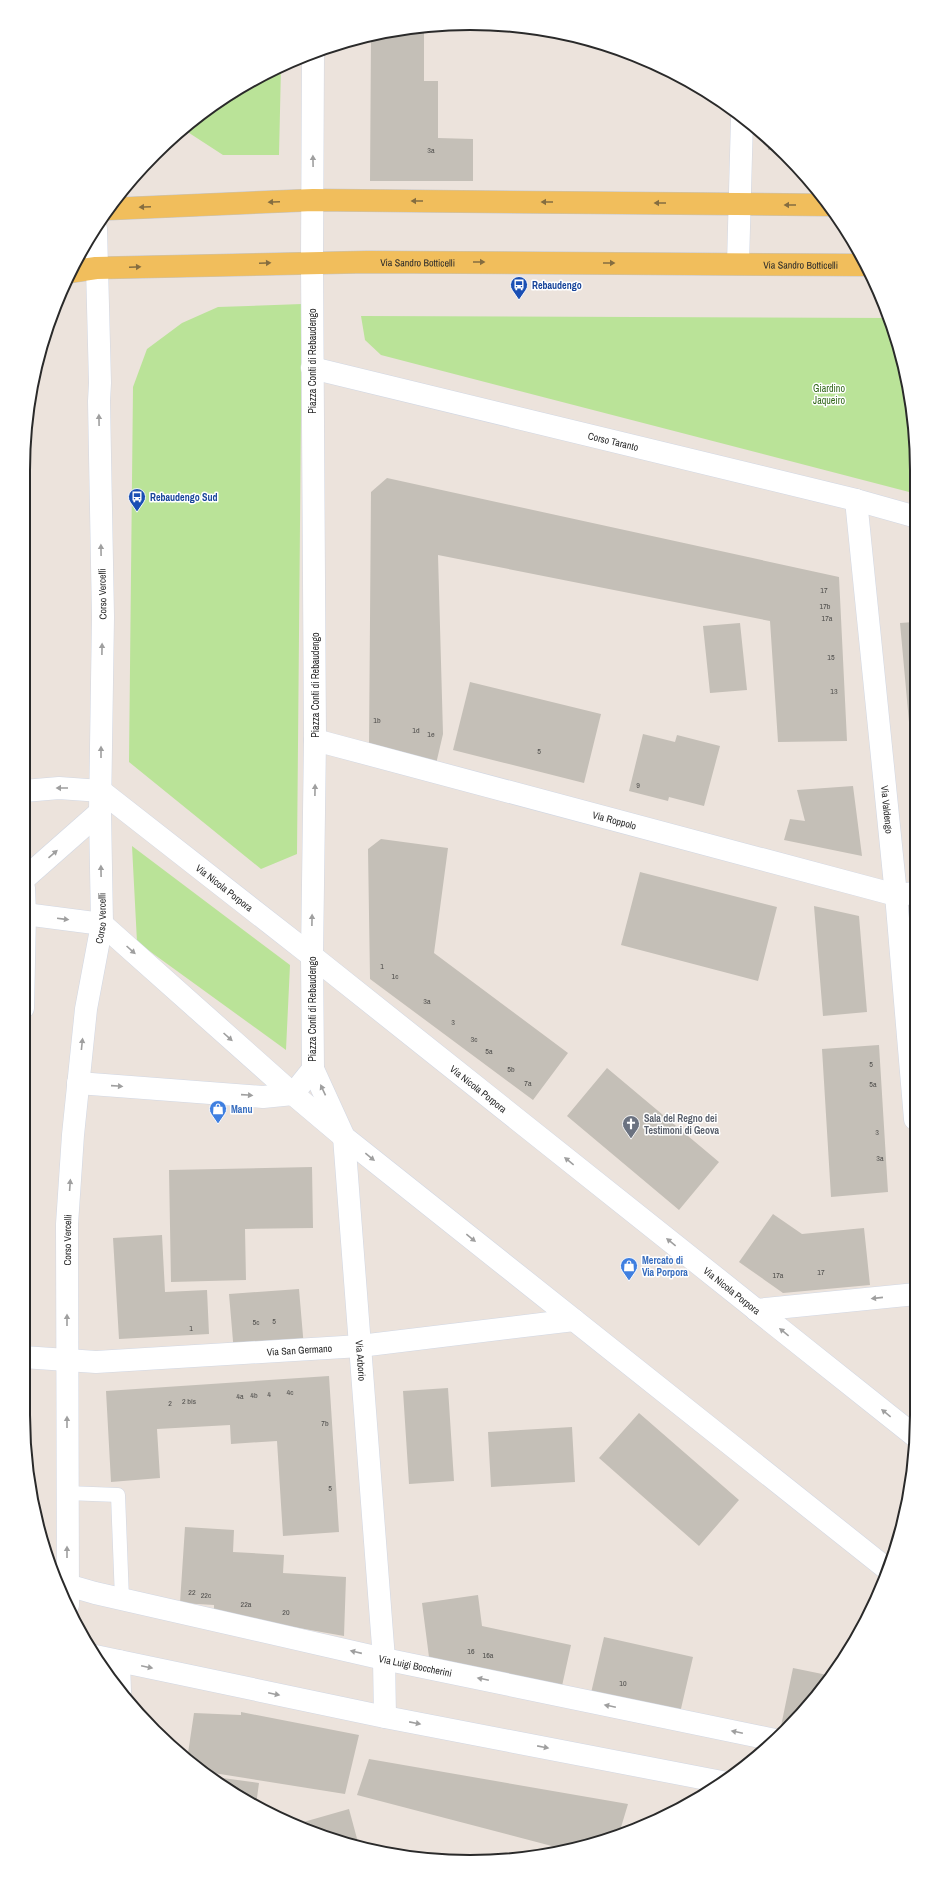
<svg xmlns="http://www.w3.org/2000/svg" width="940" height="1885" font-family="'Archivo Narrow',sans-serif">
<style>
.green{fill:#bae398}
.building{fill:#c4bfb7}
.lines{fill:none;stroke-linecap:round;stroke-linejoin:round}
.lane-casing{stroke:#d1d7e3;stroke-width:15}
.street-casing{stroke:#d1d7e3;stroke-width:23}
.secondary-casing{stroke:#d1d7e3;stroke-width:23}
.primary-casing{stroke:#c3c3c3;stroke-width:23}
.lane{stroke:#fff;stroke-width:14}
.street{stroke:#fff;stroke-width:22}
.secondary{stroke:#fff;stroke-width:22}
.primary{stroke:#f1be5c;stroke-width:22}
.oneway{fill:#9f9f9f}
.oneway2{fill:#846d40}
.labels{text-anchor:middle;stroke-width:3;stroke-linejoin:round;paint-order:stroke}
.number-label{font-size:8px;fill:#504f4d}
.street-label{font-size:10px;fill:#2a2a2a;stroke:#fff}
.transit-label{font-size:10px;font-weight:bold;fill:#164399;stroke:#fff;text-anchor:start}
.park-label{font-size:10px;fill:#32671a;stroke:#fff}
.shop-label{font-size:10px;font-weight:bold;fill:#366cbe;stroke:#fff;text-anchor:start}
.worship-label{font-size:10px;font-weight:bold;fill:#5b616d;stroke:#fff;text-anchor:start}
.rim{fill:none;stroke:#2a2a2a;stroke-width:2}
</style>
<rect width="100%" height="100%" fill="#ece3dc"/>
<path class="green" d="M281 67 279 155H223L183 129 246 83Z
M302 304 297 854 261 869 129 762 133 387 147 349 182 323 218 307Z
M361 316 888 318 913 411V493L381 355 365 340Z
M132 846 290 965 286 1050 137 942Z"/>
<path class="building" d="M424 26V81H438V138L473 139V181H370L371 36 411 27Z
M768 138 780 150H768Z
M387 478 839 577 847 741 778 742 770 621 438 555 443 734 436 764 369 747 371 492Z
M914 622V766H913L900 623Z
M740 623 747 690 710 693 703 626Z
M470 682 601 714 584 783 453 750Z
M643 734 675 742 677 735 720 746 704 806 669 797 668 801 629 791Z
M853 786 862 856 784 840 790 819 805 821 797 790Z
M381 839 448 848 434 953 568 1053 533 1100 370 979 368 849Z
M640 872 777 907 758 981 621 945Z
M814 906 859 916 867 1012 823 1016Z
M879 1045 888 1192 831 1197 822 1049Z
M607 1068 719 1162 679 1210 567 1116Z
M312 1167 313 1228 245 1229 246 1280 171 1282 169 1170Z
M773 1214 802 1234 864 1228 870 1285 783 1293 739 1262Z
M162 1235 165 1292 207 1290 209 1334 119 1339 113 1238Z
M299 1289 304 1348 234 1353 229 1294Z
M329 1376 339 1532 283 1536 277 1441 231 1444 230 1425 157 1429 160 1478 111 1482 106 1391Z
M448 1388 454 1481 409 1484 403 1391Z
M639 1413 739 1500 699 1546 599 1458Z
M572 1427 575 1482 491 1487 488 1432Z
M185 1527 234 1530 233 1552 284 1555 283 1573 346 1577 344 1636 214 1613V1605L180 1603Z
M478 1595 482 1626 571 1645 562 1686 429 1657 422 1603Z
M604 1637 693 1657 680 1713 591 1693Z
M793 1668 832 1676 785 1732 780 1731Z
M241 1712 359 1735 345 1794 201 1771 187 1760 194 1713 241 1715Z
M369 1759 628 1804 619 1834 586 1847 567 1850 357 1795Z
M208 1776 259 1783 256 1805 222 1787Z
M349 1809 359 1846 293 1825Z"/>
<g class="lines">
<defs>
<path id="lane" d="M67 1493 118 1495 122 1599"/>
<g id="street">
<path d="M738 264 742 119"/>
<path id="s1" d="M312 368 856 500 913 516"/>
<path id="s2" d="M856 500 896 895 915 1119"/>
<path id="s3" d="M315 740 896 895 915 893"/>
<path id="s4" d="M24 791 59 788 101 791 312 956 916 1437"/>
<path d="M25 914 102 924 293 1094 344 1137 887 1569"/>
<path id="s5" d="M313 1069 344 1137 384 1659 385 1717"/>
<path d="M78 1083 263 1097 293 1094 313 1069 312 956 315 740 312 262 313 53"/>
<path d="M756 1310 916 1294"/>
<path id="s6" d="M23 1357 96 1362 360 1346 574 1320"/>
<path id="s7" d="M57 1582 95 1593 384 1659 775 1740"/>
<path d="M95 1656 385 1717 722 1782"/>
<path d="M119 1661 120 1692"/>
</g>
<g id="secondary">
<path d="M24 879 100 812"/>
<path d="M23 1008 25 914 24 888"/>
<path id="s8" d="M68 1605 67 1224 73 1135 86 1009 102 924 100 812 103 617 99 401 100 383 96 229"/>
</g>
<g id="primary">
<path d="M109 209 313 200 829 205"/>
<path id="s9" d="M69 272 96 268 367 262 863 265"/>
</g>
</defs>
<use href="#lane" class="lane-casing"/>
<use href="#street" class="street-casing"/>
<use href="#secondary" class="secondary-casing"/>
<use href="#primary" class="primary-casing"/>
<use href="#lane" class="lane"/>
<use href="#street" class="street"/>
<use href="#secondary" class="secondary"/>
<use href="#primary" class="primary"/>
</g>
<defs><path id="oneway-solid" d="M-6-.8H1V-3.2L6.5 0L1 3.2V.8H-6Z"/></defs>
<g class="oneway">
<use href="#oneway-solid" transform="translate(313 161) rotate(-91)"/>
<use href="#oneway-solid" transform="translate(99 420) rotate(-91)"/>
<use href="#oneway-solid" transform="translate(101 550) rotate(-91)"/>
<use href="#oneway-solid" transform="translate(102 649) rotate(-89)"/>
<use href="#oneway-solid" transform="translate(101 752) rotate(-90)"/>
<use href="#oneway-solid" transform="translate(62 788) rotate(-180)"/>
<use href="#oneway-solid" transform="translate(315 790) rotate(-89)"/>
<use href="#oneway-solid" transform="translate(53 854) rotate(-41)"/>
<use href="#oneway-solid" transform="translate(101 871) rotate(-91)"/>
<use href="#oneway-solid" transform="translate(63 919) rotate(7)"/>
<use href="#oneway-solid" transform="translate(312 920) rotate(-89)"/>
<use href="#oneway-solid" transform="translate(131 950) rotate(42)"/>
<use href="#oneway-solid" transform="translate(228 1037) rotate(42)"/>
<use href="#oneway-solid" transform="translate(82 1044) rotate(-84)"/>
<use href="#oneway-solid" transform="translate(117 1086) rotate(4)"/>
<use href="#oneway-solid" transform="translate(323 1090) rotate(-115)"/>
<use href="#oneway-solid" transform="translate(247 1095) rotate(4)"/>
<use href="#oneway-solid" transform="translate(370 1157) rotate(39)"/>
<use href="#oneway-solid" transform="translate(569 1161) rotate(-141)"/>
<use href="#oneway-solid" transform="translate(70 1185) rotate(-86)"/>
<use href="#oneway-solid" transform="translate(471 1238) rotate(39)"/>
<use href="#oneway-solid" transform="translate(671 1242) rotate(-141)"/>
<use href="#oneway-solid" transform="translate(877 1298) rotate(174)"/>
<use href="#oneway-solid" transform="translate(67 1320) rotate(-90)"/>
<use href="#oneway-solid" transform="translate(784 1332) rotate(-141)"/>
<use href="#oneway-solid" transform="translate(886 1413) rotate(-141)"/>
<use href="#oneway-solid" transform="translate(67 1422) rotate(-90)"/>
<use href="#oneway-solid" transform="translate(67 1552) rotate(-90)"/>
<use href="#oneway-solid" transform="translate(356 1652) rotate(-167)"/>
<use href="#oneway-solid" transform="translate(147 1667) rotate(12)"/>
<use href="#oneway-solid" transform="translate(483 1679) rotate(-168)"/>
<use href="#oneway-solid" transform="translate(274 1694) rotate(12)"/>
<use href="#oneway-solid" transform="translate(610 1706) rotate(-168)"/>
<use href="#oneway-solid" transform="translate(415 1723) rotate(11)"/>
<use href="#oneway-solid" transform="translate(737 1732) rotate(-168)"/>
<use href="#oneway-solid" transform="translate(543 1747) rotate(11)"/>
</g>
<g class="oneway2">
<use href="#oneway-solid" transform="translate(417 201) rotate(-180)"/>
<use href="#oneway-solid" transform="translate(274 202) rotate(177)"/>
<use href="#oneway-solid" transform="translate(547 202) rotate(-180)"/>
<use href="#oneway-solid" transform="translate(660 203) rotate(-180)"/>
<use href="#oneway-solid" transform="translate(790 205) rotate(-180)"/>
<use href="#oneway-solid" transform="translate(145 207) rotate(178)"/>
<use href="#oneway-solid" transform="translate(479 262)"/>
<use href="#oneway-solid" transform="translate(265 263) rotate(-2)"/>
<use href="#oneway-solid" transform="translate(609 263)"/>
<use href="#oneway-solid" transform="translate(135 267) rotate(-2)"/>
</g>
<defs>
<symbol id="bus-pin" viewBox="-11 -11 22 30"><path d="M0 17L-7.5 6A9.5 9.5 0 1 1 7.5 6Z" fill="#1a4fb4" stroke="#fff"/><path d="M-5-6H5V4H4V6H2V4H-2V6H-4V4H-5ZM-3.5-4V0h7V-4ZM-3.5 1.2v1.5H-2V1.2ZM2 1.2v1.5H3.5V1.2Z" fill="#fff"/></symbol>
<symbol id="shop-pin" viewBox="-11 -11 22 30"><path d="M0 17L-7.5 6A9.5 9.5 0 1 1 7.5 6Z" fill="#3f7fe0" stroke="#fff"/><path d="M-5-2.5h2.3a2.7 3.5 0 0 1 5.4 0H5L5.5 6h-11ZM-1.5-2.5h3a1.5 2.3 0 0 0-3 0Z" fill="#fff"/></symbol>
<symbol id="church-pin" viewBox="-11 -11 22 30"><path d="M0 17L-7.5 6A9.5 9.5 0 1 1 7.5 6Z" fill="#6b7280" stroke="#fff"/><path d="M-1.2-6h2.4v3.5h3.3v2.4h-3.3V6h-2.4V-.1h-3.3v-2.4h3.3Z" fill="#fff"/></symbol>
</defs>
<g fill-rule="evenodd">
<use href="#bus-pin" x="509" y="275" width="20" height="27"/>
<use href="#bus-pin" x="127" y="487" width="20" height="27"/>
<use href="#shop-pin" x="208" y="1099" width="20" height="27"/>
<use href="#church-pin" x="621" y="1114" width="20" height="27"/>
<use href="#shop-pin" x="619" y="1256" width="20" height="27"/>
</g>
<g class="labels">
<g class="number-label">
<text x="431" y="153">3a</text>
<text x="824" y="593">17</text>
<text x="825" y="609">17b</text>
<text x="827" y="621">17a</text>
<text x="831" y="660">15</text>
<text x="834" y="694">13</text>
<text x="377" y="723">1b</text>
<text x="416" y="733">1d</text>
<text x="431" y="737">1e</text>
<text x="539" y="754">5</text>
<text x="638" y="788">9</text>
<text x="382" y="969">1</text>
<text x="395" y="979">1c</text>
<text x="427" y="1004">3a</text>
<text x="453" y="1025">3</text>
<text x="474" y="1042">3c</text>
<text x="489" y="1054">5a</text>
<text x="871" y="1067">5</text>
<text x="511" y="1072">5b</text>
<text x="528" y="1086">7a</text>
<text x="873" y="1087">5a</text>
<text x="877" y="1135">3</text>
<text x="880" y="1161">3a</text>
<text x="821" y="1275">17</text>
<text x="778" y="1278">17a</text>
<text x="274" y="1324">5</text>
<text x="256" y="1325">5c</text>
<text x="191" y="1331">1</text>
<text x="290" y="1395">4c</text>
<text x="269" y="1397">4</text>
<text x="254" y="1398">4b</text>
<text x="240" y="1399">4a</text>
<text x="189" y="1404">2 bis</text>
<text x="170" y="1406">2</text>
<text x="325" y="1426">7b</text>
<text x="330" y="1491">5</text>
<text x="192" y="1595">22</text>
<text x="206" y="1598">22c</text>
<text x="246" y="1607">22a</text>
<text x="286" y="1615">20</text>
<text x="471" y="1654">16</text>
<text x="488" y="1658">16a</text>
<text x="623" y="1686">10</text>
</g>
<g class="street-label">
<text dy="4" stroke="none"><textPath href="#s9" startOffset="349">Via Sandro Botticelli</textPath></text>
<text dy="4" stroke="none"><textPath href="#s9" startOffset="732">Via Sandro Botticelli</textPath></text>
<text transform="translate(312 361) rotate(-90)" y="4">Piazza Conti di Rebaudengo</text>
<text dy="4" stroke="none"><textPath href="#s1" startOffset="310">Corso Taranto</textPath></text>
<text transform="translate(102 594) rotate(-91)" y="4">Corso Vercelli</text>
<text transform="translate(315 685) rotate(-90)" y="4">Piazza Conti di Rebaudengo</text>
<text dy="4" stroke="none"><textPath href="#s2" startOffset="311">Via Valdengo</textPath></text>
<text dy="4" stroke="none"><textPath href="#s3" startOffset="310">Via Roppolo</textPath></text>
<text dy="4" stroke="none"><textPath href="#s4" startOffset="234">Via Nicola Porpora</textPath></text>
<text dy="4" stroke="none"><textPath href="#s8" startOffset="689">Corso Vercelli</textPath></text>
<text transform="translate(312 1009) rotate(-90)" y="4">Piazza Conti di Rebaudengo</text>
<text dy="4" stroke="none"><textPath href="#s4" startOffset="558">Via Nicola Porpora</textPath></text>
<text dy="4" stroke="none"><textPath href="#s8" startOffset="365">Corso Vercelli</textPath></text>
<text dy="4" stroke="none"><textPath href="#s4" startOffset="882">Via Nicola Porpora</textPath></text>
<text dy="4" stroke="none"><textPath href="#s6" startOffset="277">Via San Germano</textPath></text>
<text dy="4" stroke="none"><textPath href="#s5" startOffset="299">Via Arborio</textPath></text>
<text dy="4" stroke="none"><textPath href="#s7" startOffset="368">Via Luigi Boccherini</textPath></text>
</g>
<g class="transit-label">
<text x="532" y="289">Rebaudengo</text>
<text x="150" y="501">Rebaudengo Sud</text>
</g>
<g class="park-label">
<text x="829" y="392">Giardino<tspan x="829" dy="12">Jaqueiro</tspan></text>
</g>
<g class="shop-label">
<text x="231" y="1113">Manu</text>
<text x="642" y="1264">Mercato di<tspan x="642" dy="12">Via Porpora</tspan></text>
</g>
<g class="worship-label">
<text x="644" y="1122">Sala del Regno dei<tspan x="644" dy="12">Testimoni di Geova</tspan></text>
</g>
</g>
<path d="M0 0H940V1885H0ZM470 30H470A440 440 0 0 1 910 470V1415A440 440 0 0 1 470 1855H470A440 440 0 0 1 30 1415V470A440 440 0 0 1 470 30Z" fill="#fff" fill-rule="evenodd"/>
<path class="rim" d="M470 30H470A440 440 0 0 1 910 470V1415A440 440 0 0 1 470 1855H470A440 440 0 0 1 30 1415V470A440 440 0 0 1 470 30Z"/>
</svg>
